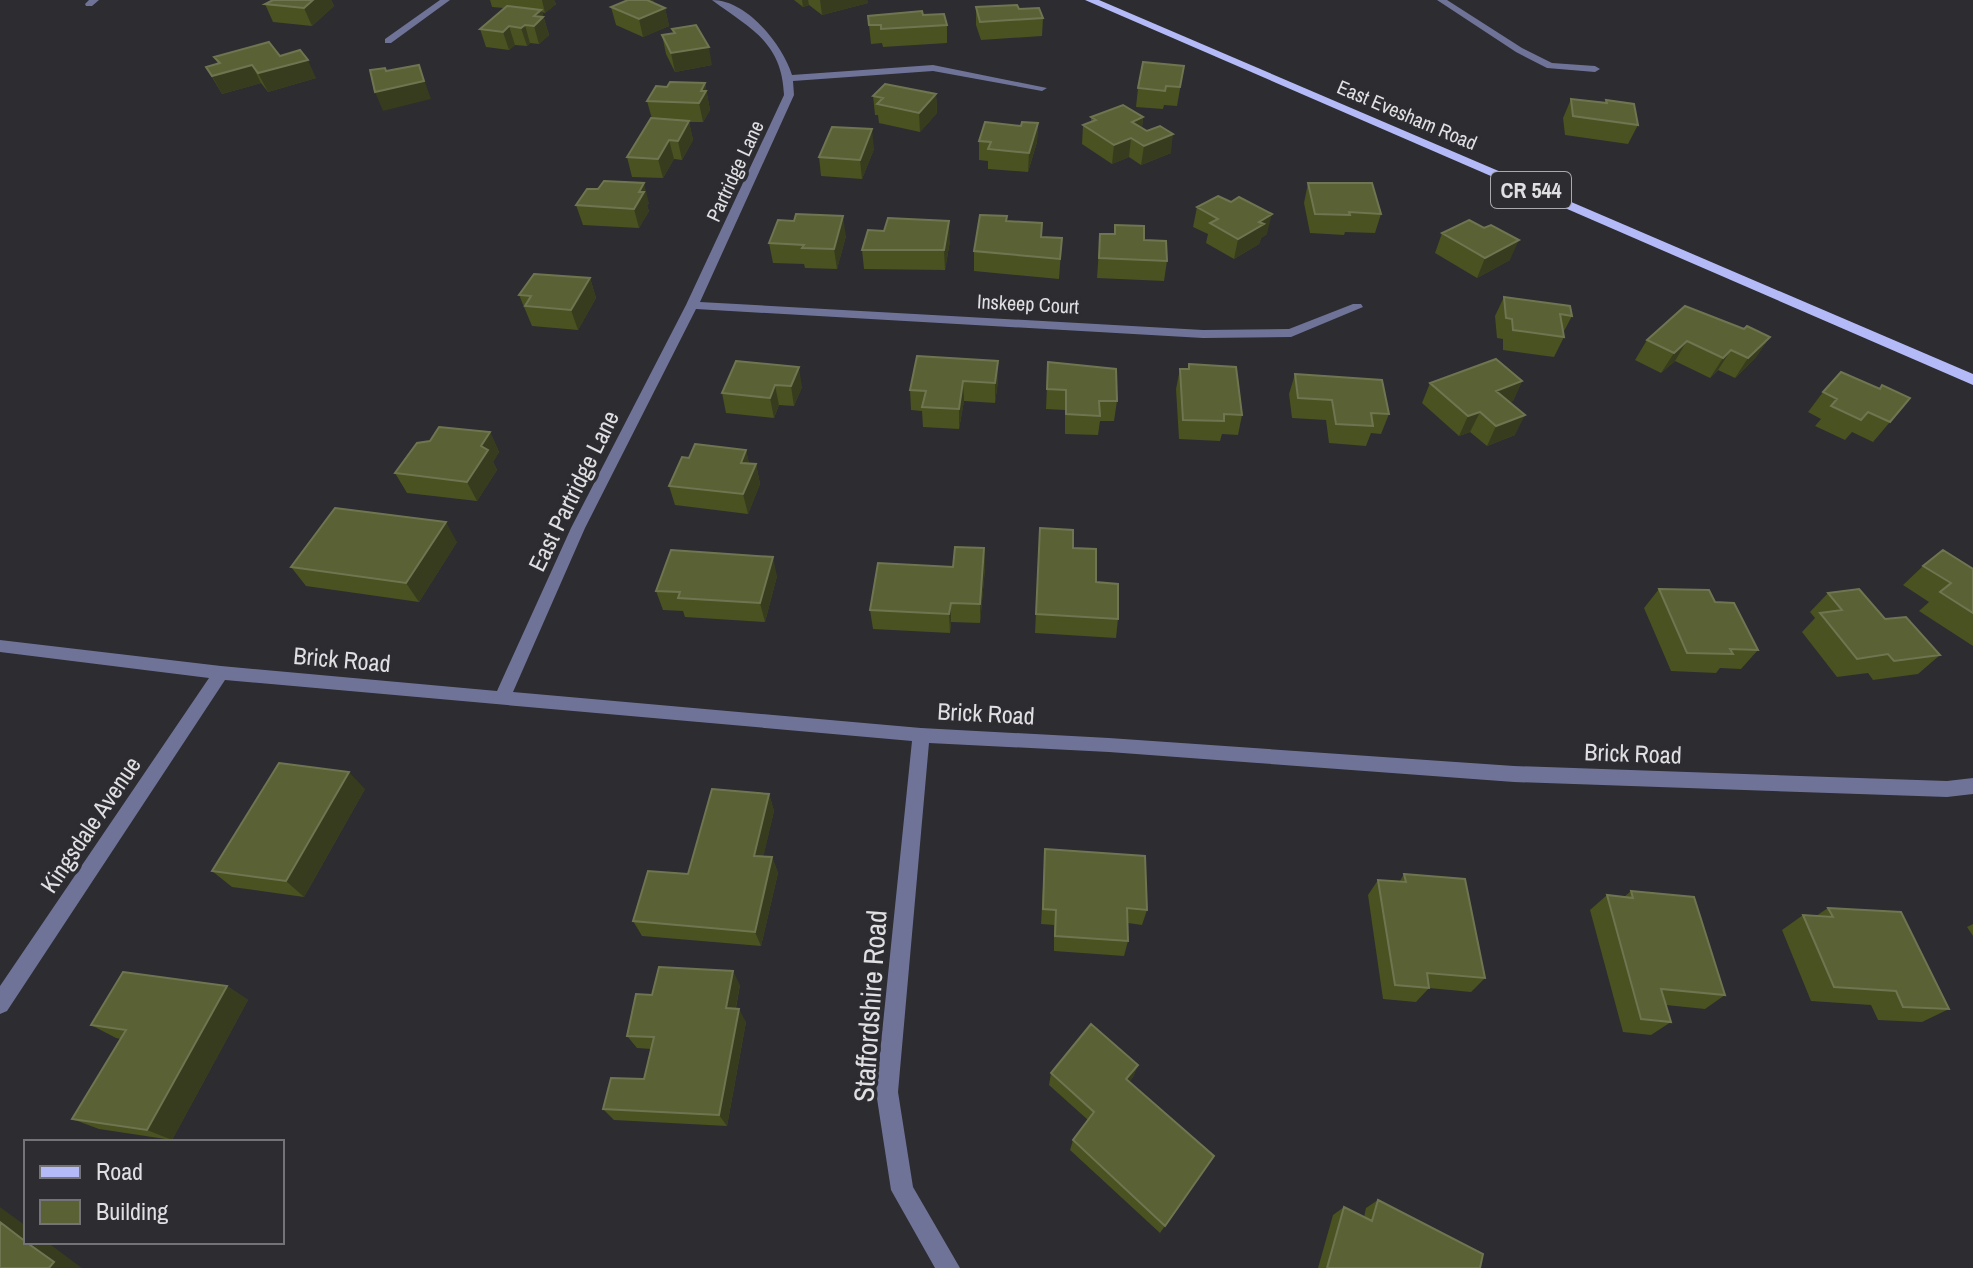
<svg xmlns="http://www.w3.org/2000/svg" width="1973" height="1268" font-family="'Archivo Narrow',sans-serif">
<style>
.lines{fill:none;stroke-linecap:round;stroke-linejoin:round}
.street{fill:#6f7398;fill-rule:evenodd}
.primary{fill:#b3baf7;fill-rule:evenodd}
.wall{fill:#495220}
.shaded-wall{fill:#373c1e}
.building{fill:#5a6135;stroke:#6f7550;stroke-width:2}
.labels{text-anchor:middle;stroke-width:7;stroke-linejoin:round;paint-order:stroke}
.far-street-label{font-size:20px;fill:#e0e0e3;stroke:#2c2c31}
.shield{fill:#2c2c31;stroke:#aaaaae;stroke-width:2}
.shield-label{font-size:22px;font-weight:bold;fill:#e0e0e3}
.street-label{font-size:24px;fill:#e0e0e3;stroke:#2c2c31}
.near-street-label{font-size:28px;fill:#e0e0e3;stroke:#2c2c31}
</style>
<rect width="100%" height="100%" fill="#2c2c31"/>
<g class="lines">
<path class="street" d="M89 0H99L92 6H86L85 4Z
M440 0H450L391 43H385V39Z
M712 0C747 0 782 44 792 75L933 65 1047 88 1042 91 933 71 793 81 794 95 700 302 1203 330 1289 329 1353 304H1361L1363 307 1291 337 1203 338 696 309 585 528 513 692 921 728 1109 738 1514 766 1947 781 1973 778V794L1947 797 1514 782 1109 752 929 743 898 1092 913 1187 960 1268H935L891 1190 876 1092 912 741 225 680 7 1011 0 1014V986L209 678 0 652V640L221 666 497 691 571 528 686 305 784 95C782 41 749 28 712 0Z
M1437 0H1447L1522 48 1552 63 1595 66 1600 69 1595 72 1547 68 1516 52Z"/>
<path class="primary" d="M1085 0H1099L1973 374V385Z"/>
</g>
<path class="wall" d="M273 0H331L334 6 312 26 273 22 265 4Z
M490 0H554L556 4 545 13 542 12 549 35 539 44 530 43 527 46 515 45 509 50 486 47 480 29 504 8 492 7Z
M653 0 654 3 665 8 669 26 643 37 616 25 611 7Z
M794 0H867L868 3 822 15 809 5 803 7Z
M976 7 1019 9 1043 18 1042 36 981 40 976 25Z
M923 15 947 25V43L883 47 882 43 871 44 868 16Z
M672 29 712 65 675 72 666 54 662 35 673 34Z
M280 56 316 78 268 92 261 83 222 94 206 67 218 64 214 57Z
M1184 66 1177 106 1164 105 1163 109 1136 107 1138 88Z
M705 83 710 110 703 122H689L693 140 682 160 674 159 663 178 632 177 627 157 652 119 647 101 667 87Z
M936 94 937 113 920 132 879 123 878 115H875L873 96Z
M1571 99 1605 103 1606 100 1638 125 1628 144 1565 135 1563 118Z
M1091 117H1143L1142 128 1171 153 1141 165 1129 157 1112 164 1082 144 1083 125 1091 122Z
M1038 123 1037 142 1028 172 988 169V161L979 160V141L1021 126Z
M874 149 862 179 821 176 819 157Z
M1308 183 1381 214 1375 233 1345 232 1344 235 1310 233 1304 203Z
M649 203 647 206 649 211 639 228 583 225 576 205Z
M1197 207 1267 234 1261 238 1259 244 1234 259 1206 243 1208 234 1193 227Z
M1006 221 1041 237 1062 238 1059 279 974 271V251Z
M1115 225 1144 240 1167 261 1164 281 1097 278 1100 234H1114Z
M1484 228 1510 260 1477 278 1435 253 1442 233Z
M846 236 837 269 805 268 804 264 773 263 769 243Z
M950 241 945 270 864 269 862 250Z
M590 278 596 298 578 330 532 326 519 295Z
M1504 297 1572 316 1563 333 1564 337 1554 357 1503 350V339L1497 338 1495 316Z
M1744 329 1770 337 1756 357 1735 378 1718 370 1710 378 1675 361 1661 373 1635 360 1647 340Z
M736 361 802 387 794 406 779 405 774 418 726 413 722 393Z
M998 361V381L995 403 964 401 959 429 923 427 922 411 911 410 910 390Z
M1048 362 1117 401 1114 421H1100L1098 435 1065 434V410L1046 409Z
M1189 364 1242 415 1238 435 1222 434 1220 441 1179 439 1176 389 1180 369H1188Z
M1295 374 1389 414 1381 434 1371 433 1366 446 1329 443 1326 420 1292 418 1289 394Z
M1522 381 1513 401 1509 402 1515 435 1487 446 1470 432 1459 436 1422 403 1430 383Z
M1823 392 1890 422 1873 442 1852 432 1845 440 1815 426 1821 419 1808 412Z
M490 432 499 452 493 462 497 470 477 501 407 493 395 473Z
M746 450 749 464H756L760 484 748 514 675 505 669 486 689 458Z
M1040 528 1073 548 1118 619 1116 638 1035 633Z
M457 542 419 602 306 586 291 567Z
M984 548 985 568 980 623 951 622 950 633 873 629 870 610 953 567Z
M1923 566 1973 569V646L1919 611 1929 602 1903 585Z
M777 576 765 622 685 617 683 611 663 610 656 591Z
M1659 589 1715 602 1758 650 1741 669 1720 668 1716 673 1671 671 1644 608Z
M1828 593 1885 619 1940 655 1918 674 1873 680 1868 673 1837 677 1802 632 1815 618 1810 612Z
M365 789 304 897 232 887 212 871Z
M769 794 774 811 763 857H772L778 873 761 946 642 936 633 921 688 874Z
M1045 849 1147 910 1142 925 1128 923V941L1124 956 1054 951V925L1041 924Z
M1404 874 1485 978 1471 992 1429 988 1416 1002 1383 999 1368 895 1378 880 1400 881Z
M1631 891 1725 995 1705 1009 1666 1005 1671 1022 1651 1035 1623 1032 1590 910 1607 895 1624 897Z
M1828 908 1949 1009 1922 1022 1878 1020 1871 1005 1811 1001 1782 930 1803 915 1816 916Z
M1973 924V936L1967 927Z
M740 985 736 1008 746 1022 727 1126 614 1120 603 1109 644 1079 651 1049 637 1048 627 1036 652 995Z
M227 986 248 1000 172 1140 99 1129 72 1119 121 1039 116 1038 91 1025Z
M1138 1065 1133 1077 1129 1082 1214 1156 1160 1233 1070 1150 1073 1140 1088 1120 1049 1085 1051 1073Z
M1378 1200 1480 1268H1318L1333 1215 1344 1207 1364 1217 1366 1208Z"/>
<path class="shaded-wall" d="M313 0H331L334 6 312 26 304 8Z
M542 0H554L556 4 545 13Z
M646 0H653L656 12 665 8 669 26 643 37 639 19Z
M802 0H808L809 5 803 7Z
M820 0H867L868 3 822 15Z
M541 10 549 35 539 44 534 26V16Z
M525 25 530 43 527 46 521 28Z
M509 26 515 45 509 50 503 32Z
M709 47 712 65 675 72 671 53Z
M308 60 316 78 268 92 258 73Z
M252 65 261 83 222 94 212 76Z
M419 65 431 99 383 111 375 92 393 88Z
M705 83 710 110 703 122 699 103 701 91Z
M936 94 937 113 920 132 919 113Z
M1143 117 1141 136 1131 138 1129 157 1112 164 1114 145 1132 122Z
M689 121 693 140 682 160 678 141Z
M1038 123 1037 142 1028 172 1029 153Z
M872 129 874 149 862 179 860 160Z
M1173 134 1171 153 1141 165 1144 146Z
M669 140 674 159 663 178 658 159Z
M644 183 649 203 647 206 649 211 639 228 634 209 639 192Z
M1272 214 1267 234 1261 238 1259 244 1234 259 1238 239 1259 222Z
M843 216 846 236 837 269 834 249Z
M949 221 950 241 945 270 944 250Z
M1519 240 1510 260 1477 278 1485 258Z
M590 278 596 298 578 330 571 310Z
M1770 337 1756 357 1735 378 1748 358Z
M1687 341 1675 361 1661 373 1674 353Z
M1731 350 1718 370 1710 378 1723 358Z
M998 361V381L995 403V383Z
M799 367 802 387 794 406 791 386Z
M963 381 964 401 959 429V409Z
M1522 381 1513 401 1486 411 1496 391Z
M775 385 779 405 774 418 770 398Z
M1480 412 1470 432 1459 436 1468 416Z
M1525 415 1515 435 1487 446 1496 426Z
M490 432 499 452 493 462 497 470 477 501 467 482 481 446Z
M746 450 751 470 741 463Z
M756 464 760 484 748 514 743 494Z
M446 522 457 542 419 602 406 583Z
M984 548 985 568 980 623V604Z
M773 557 777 576 765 622 760 603Z
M951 603V622L950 633 949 614Z
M349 772 365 789 304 897 286 881Z
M769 794 774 811 760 872 754 856Z
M772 857 778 873 761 946 755 932Z
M733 971 740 985 733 1021 726 1008Z
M227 986 248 1000 172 1140 147 1130Z
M739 1009 746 1022 727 1126 719 1115Z
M1138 1065 1133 1077 1122 1091 1126 1079Z
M0 1207 26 1226V1242L0 1222Z
M27 1242H47L82 1268H49Z"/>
<path class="building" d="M273 0H313L304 8 265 4Z
M628 0H647L665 8 639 19 611 7Z
M1017 5 1019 9 1039 8 1043 18 980 22 976 7Z
M507 6 541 10 534 16 543 17 534 26 525 25 521 28 509 26 503 32 480 29Z
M922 11 923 15 944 14 947 25 881 29V25H869L868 16Z
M696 25 709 47 671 53 662 35 675 33 672 29Z
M269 42 280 56 300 50 308 60 258 73 252 65 212 76 206 67 220 63 214 57Z
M1143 62 1184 66 1180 87 1166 86 1165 91 1138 88Z
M419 65 424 81 375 92 370 70 385 68 386 71Z
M670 82 705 83 701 91H706L699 103 647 101 656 86 667 87Z
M885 84 936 94 919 113 877 104 883 98 873 96Z
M1571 99 1607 103 1606 100 1634 104 1638 125 1573 116Z
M1123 105 1143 117 1132 122 1147 131 1160 126 1173 134 1144 146 1131 138 1114 145 1083 125 1096 120 1091 117Z
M651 118 689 121 678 141 669 140 658 159 627 157Z
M985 122 1021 126 1022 122 1038 123 1029 153 988 149 991 142 979 141Z
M832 127 872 129 860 160 819 157Z
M604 181 644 183 639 192H644L634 209 576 205 587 189H598Z
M1308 183H1372L1381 214 1349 212 1350 215 1315 214Z
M1218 196 1231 202 1239 197 1272 214 1259 222 1264 224 1238 239 1210 223 1218 219 1197 207Z
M796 214 843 216 834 249 802 248 804 245 769 243 778 220 794 221Z
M980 215 1007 216 1006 221 1042 223 1041 237 1062 238 1060 259 974 251Z
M888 218 949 221 944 250H862L868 230 884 231Z
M1469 220 1484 228 1491 225 1519 240 1485 258 1442 233Z
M1115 225 1144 226V240L1166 241 1167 261 1099 258 1100 234H1115Z
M534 274 590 278 571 310 525 306 531 296 519 295Z
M1504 297 1570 306 1572 316 1560 314 1564 337 1513 330 1512 319 1506 318Z
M1685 306 1744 329 1747 326 1770 337 1748 358 1731 350 1723 358 1687 341 1674 353 1647 340Z
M917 356 998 361 995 383 963 381 959 409 922 407 926 391 910 390Z
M1496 359 1522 381 1496 391 1525 415 1496 426 1480 412 1468 416 1430 383Z
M736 361 799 367 791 386 775 385 770 398 722 393Z
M1048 362 1116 369 1117 401H1099L1100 416 1066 414V390L1047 389Z
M1189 364 1236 367 1242 415 1224 414V421L1183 420 1180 369H1189Z
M1841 372 1880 389 1882 385 1910 398 1890 422 1868 412 1861 420 1831 406 1837 399 1823 392Z
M1295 374 1382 380 1389 414 1371 413 1373 426 1336 424 1332 400 1298 398Z
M439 427 490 432 481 446 488 450 467 482 395 473 417 443 430 441Z
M695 444 746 450 741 463 756 464 743 494 669 486 682 457 689 458Z
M335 508 446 522 406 583 291 567Z
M1040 528 1073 530V548L1096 549V582L1118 584V619L1036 614Z
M955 547 984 548 980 604 951 603 949 614 870 610 878 563 953 567Z
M671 550 773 557 760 603 678 598 680 592 656 591Z
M1943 550 1973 569V613L1940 592 1951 583 1923 566Z
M1659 589 1709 590 1715 602 1734 603 1758 650 1730 649 1733 654 1687 653Z
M1859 589 1885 619 1906 617 1940 655 1894 661 1888 654 1857 659 1820 613 1842 610 1828 593Z
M279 763 349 772 286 881 212 871Z
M712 789 769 794 754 856 772 857 755 932 633 921 648 871 688 874Z
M1045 849 1145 856 1147 910 1127 908 1128 941 1055 936 1056 910 1043 909Z
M1404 874 1465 879 1485 978 1427 973 1429 988 1395 985 1378 880 1406 882Z
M1631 891 1694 897 1725 995 1661 989 1671 1022 1641 1019 1607 895 1633 898Z
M1828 908 1901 912 1949 1009 1903 1007 1896 991 1834 987 1803 915 1833 917Z
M659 967 733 971 726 1008 739 1009 719 1115 603 1109 611 1078 644 1079 654 1037 627 1036 636 994 652 995Z
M123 972 227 986 147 1130 72 1119 126 1030 91 1025Z
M1091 1024 1138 1065 1126 1079 1214 1156 1165 1226 1073 1140 1094 1112 1051 1073Z
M1378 1200 1483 1254 1480 1268H1327L1344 1207 1372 1221Z
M0 1222 26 1242 54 1262 49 1268H0Z"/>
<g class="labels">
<g class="far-street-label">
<text transform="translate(1407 115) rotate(23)" y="7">East Evesham Road</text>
<text transform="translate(735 171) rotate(-65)" y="7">Partridge Lane</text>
<text transform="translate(1028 304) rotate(3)" y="7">Inskeep Court</text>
</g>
<rect class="shield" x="1491" y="172" width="80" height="36" rx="6"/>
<g class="shield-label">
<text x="1531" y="198">CR 544</text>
</g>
<g class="street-label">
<text transform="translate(574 491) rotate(-64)" y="8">East Partridge Lane</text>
<text transform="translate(342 660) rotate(5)" y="8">Brick Road</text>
<text transform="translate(986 714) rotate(3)" y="8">Brick Road</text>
<text transform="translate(1633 754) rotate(2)" y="8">Brick Road</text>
<text transform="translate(91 825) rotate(-56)" y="8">Kingsdale Avenue</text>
</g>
<g class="near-street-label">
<text transform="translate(870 1006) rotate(-86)" y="10">Staffordshire Road</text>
</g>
</g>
<rect x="24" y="1140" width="260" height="104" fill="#2c2c31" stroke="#747478" stroke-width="2"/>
<rect x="40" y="1166" width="40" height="12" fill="#b3baf7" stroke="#747478" stroke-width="2"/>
<text x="96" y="1180" font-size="24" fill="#e0e0e3">Road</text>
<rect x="40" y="1200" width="40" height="24" fill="#5a6135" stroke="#747478" stroke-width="2"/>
<text x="96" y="1220" font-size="24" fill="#e0e0e3">Building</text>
</svg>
